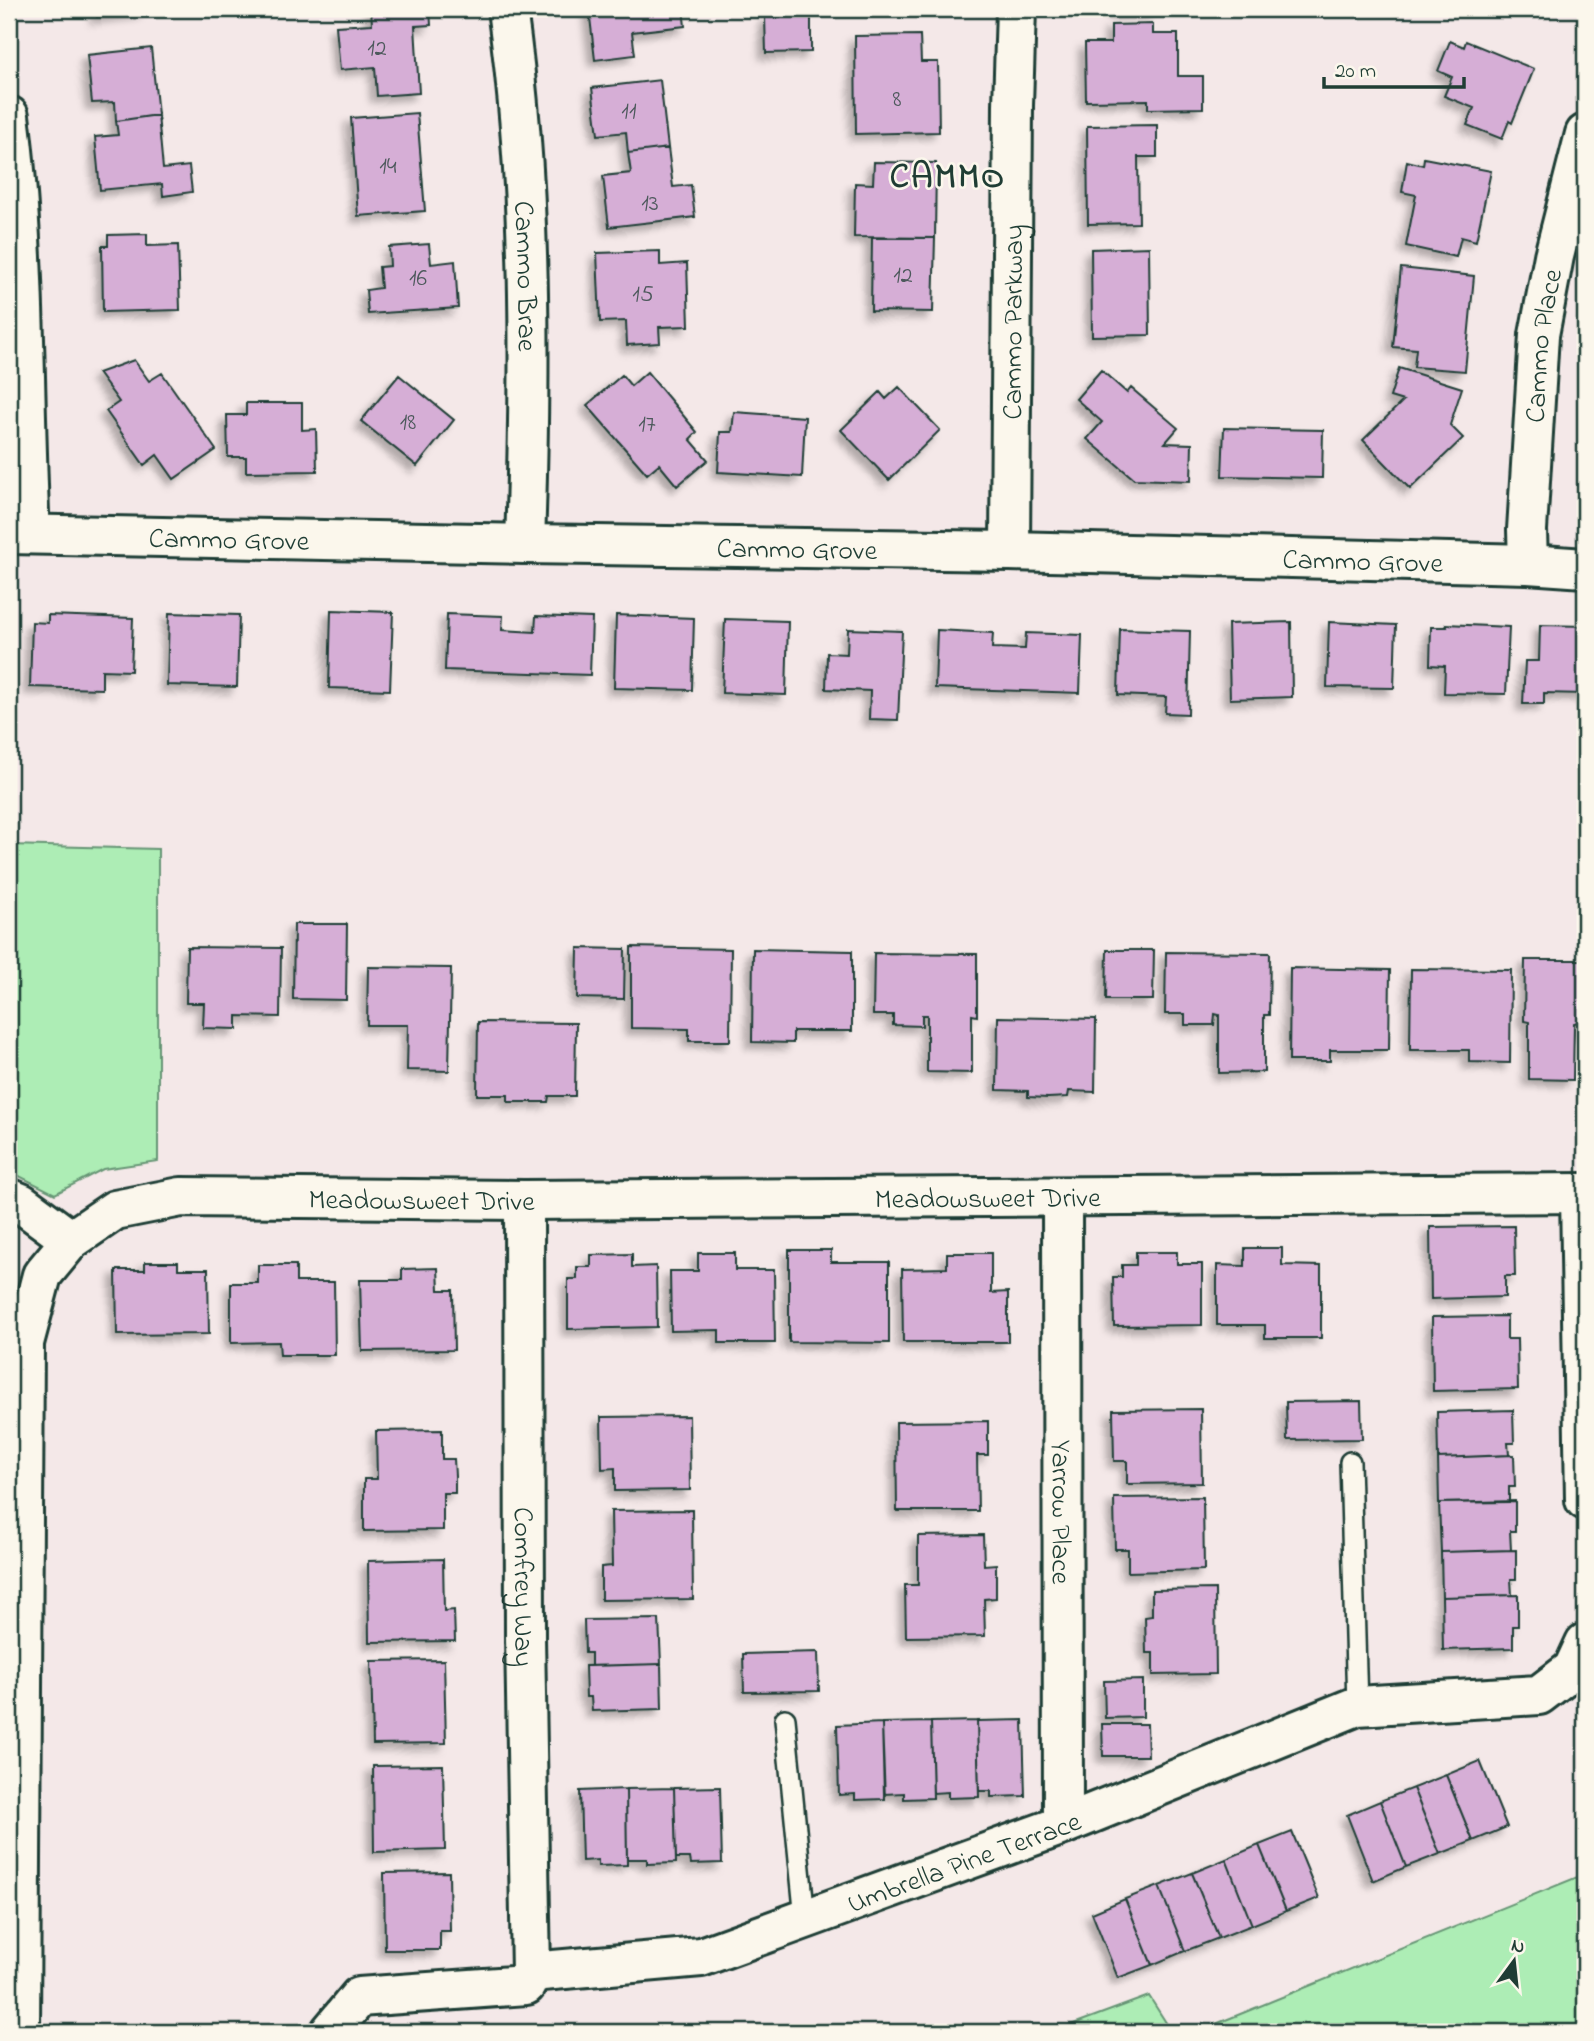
<svg xmlns="http://www.w3.org/2000/svg" width="1594" height="2041" font-family="'Indie Flower',sans-serif">
<style>
.green{fill:#adedb5;stroke:#669574;stroke-width:2}
.building{fill:#d6aed6;stroke:#1f3d34;stroke-width:2;filter:url(#shadow)}
.lines{fill:none;stroke-linecap:round;stroke-linejoin:round}
.service-casing{stroke:#1f3d34;stroke-width:24}
.minor-casing{stroke:#1f3d34;stroke-width:44}
.service{stroke:#fbf7ec;stroke-width:19}
.minor{stroke:#fbf7ec;stroke-width:38}
.labels{text-anchor:middle;stroke-width:5;stroke-linejoin:round;paint-order:stroke}
.number-label{font-size:24px;fill:#4d595c}
.street-label{font-size:28px;fill:#1f3d34;stroke:#fbf7ec}
.district-label{font-size:35px;font-weight:bold;letter-spacing:2px;fill:#1f3d34;stroke:#fbf7ec}
</style>
<defs>
<filter id="shadow"><feDropShadow dx="-6" dy="6" stdDeviation="3.5" flood-color="#0004"/></filter>
</defs>
<rect width="100%" height="100%" fill="#f4e8e8"/>
<filter id="ink" filterUnits="userSpaceOnUse"><feTurbulence type="fractalNoise" baseFrequency=".0143" numOctaves="2"/><feDisplacementMap in="SourceGraphic" scale="14" xChannelSelector="R" yChannelSelector="G"/><feConvolveMatrix kernelMatrix="1 2 1 2 8 2 1 2 1" color-interpolation-filters="sRGB"/></filter>
<g filter="url(#ink)">
<path class="green" d="M9 845 158 849V1161L103 1169 55 1194 9 1171Z
M1585 1874V2032H1196Z
M1149 1996 1172 2032H1052Z"/>
<path class="building" d="M96 9H145V12L97 17Z
M371 9H430L431 25 415 26 419 93 377 96 375 67 340 70 336 26 372 24Z
M589 9H683L685 26 632 32 635 55 595 60Z
M1115 9H1155V12L1115 13Z
M765 17H811V52L766 53Z
M1153 24V34H1178V76H1203V108L1148 109V100L1086 101 1085 43H1111V25Z
M920 35 921 62H938L939 132 856 134 855 36Z
M1450 41 1464 47 1466 41 1534 69 1512 123 1509 121 1502 139 1467 125 1474 108 1444 96 1452 77 1438 71Z
M151 48 158 115 116 121 115 102 92 103 87 55Z
M660 80 668 148 628 153 626 132 598 135 592 88Z
M417 113 425 211 358 216 351 118Z
M158 115 163 169 189 166 192 192 163 196 162 184 100 190 95 137 118 135 116 121Z
M1157 125V157H1138L1139 223 1088 224 1087 126Z
M668 148 673 187 691 185 695 217 609 227 603 176 631 173 628 153Z
M1424 158 1491 171 1476 241 1461 237 1456 257 1406 246 1416 195 1402 192 1407 161 1423 165Z
M874 162 936 163 935 238 854 237 855 183 873 184Z
M147 234V246L178 245 180 310 103 312 102 246H108V235Z
M872 238H935L933 312 871 311Z
M429 244 431 264 455 261 458 308 368 314 366 290 381 288 379 267 390 266 389 247Z
M1149 247 1150 335 1092 336 1091 249Z
M660 251V265L687 263 689 326 659 327 660 343 627 345 626 321 600 322 597 253Z
M1401 268 1474 276 1465 371 1414 367 1416 349 1393 347Z
M134 360 149 381 162 373 216 450 174 479 157 455 144 465 106 411 119 402 98 373Z
M1399 368 1462 388 1450 425 1463 438 1410 489 1363 440 1403 401 1390 397Z
M1101 370 1127 393 1131 388 1178 428 1165 443 1192 444 1191 481 1134 479 1087 439 1102 422 1076 399Z
M647 372 697 432 690 439 708 460 677 486 659 464 647 474 587 405 622 375 631 386Z
M399 375 454 420 417 466 361 421Z
M899 387 940 430 889 480 841 430 880 392 886 399Z
M246 403H302V430L316 429 317 471 246 472V457H228L227 415H246Z
M734 412 805 417 802 477 718 472 720 432H732Z
M1224 428 1323 430 1322 478 1222 476Z
M331 610 393 612 390 690 329 688Z
M169 613 239 615 237 687 167 685Z
M447 614 503 616 502 630 535 632 536 616 592 618 590 675 445 670Z
M48 615 133 618 131 671 102 670V689L30 687 32 622 48 623Z
M616 615 694 618 692 690 614 688Z
M725 619 788 621 786 695 722 693Z
M1291 622 1292 697 1230 699 1228 624Z
M1329 622 1396 625 1394 688 1327 687Z
M1446 624 1509 627 1506 694 1444 693 1445 666 1430 665 1431 627H1447Z
M1540 625 1585 626V694L1544 693V704H1523L1525 661H1539Z
M848 629 902 631 898 720 869 719 870 691 826 689 827 653 847 654Z
M1120 629 1190 631 1188 714 1165 713 1166 697 1118 695Z
M937 630 993 633 992 648 1025 649 1026 633 1082 635 1080 693 935 688Z
M294 924H347L346 1000 293 999Z
M187 947 281 948 280 1017 237 1016V1029L203 1028 204 1003H186Z
M631 947 731 949 730 1041H689V1029L631 1028Z
M578 948 625 949 624 999 577 998Z
M753 949 852 951V1031H793V1043L752 1042Z
M1107 950H1154L1153 1000H1106Z
M1166 952 1270 953 1269 1015H1264V1072L1219 1073V1015L1215 1014 1214 1025H1185V1014H1165Z
M874 953 977 954V1016L972 1015V1073L927 1072V1015H922V1026L893 1025V1015H873Z
M1525 960H1585V1033H1578V1022L1574 1023 1573 1080 1529 1079V1022L1524 1021Z
M368 967 451 968 449 1071 407 1070 408 1025H367Z
M1290 968 1390 970 1389 1050H1330V1061H1289Z
M1411 969 1511 970 1510 1063 1469 1062V1050H1410Z
M998 1017 1096 1019 1095 1092 1069 1091 1068 1097 1048 1098 1028 1097V1091L997 1090Z
M478 1022 576 1023 575 1096H549L548 1102H508V1095H477Z
M1514 1226 1515 1276H1505V1297L1431 1299 1430 1227Z
M1245 1248H1282V1265L1321 1266V1338H1265V1325H1217V1265L1245 1266Z
M789 1250H831V1262H889V1343L789 1342Z
M1136 1252H1177V1264H1202V1325L1114 1326 1113 1277H1122V1265H1136Z
M698 1253H735V1270H774L775 1343H719V1330L671 1331 670 1271H698Z
M947 1253H991V1293L1008 1292V1342H903L902 1269 947 1268Z
M632 1254V1267L656 1266 657 1327 568 1329V1279H577V1267H591V1255Z
M145 1262H178V1269H208L209 1334 117 1335 116 1270H145Z
M258 1265H296V1282H334L335 1355H280L279 1342 231 1343V1283H258Z
M438 1268 439 1290H453L454 1350 362 1351 360 1280H402V1269Z
M1507 1316V1339H1517L1518 1389 1433 1391 1432 1317Z
M1361 1401 1362 1439 1287 1440 1286 1402Z
M1201 1409 1202 1483 1127 1484V1461H1114L1113 1410Z
M1513 1410 1514 1443H1508L1509 1455 1438 1458 1437 1412Z
M689 1416 690 1490 615 1491V1468L602 1469 601 1417Z
M988 1421V1455H977L978 1511H897L896 1422Z
M442 1430V1459H454L455 1476V1493H443V1530L364 1531V1479H377L376 1431Z
M1514 1455 1515 1487H1509V1502L1439 1503 1438 1458Z
M1203 1497 1204 1570 1128 1572V1549H1115L1114 1498Z
M1515 1501V1531H1510L1511 1550 1441 1552 1439 1503Z
M692 1510 693 1599 601 1600V1567L612 1566 611 1511Z
M983 1535 984 1565 996 1564V1598L984 1599 985 1636 906 1637 905 1585H918V1536Z
M1516 1550V1579H1511L1512 1595 1442 1597 1441 1552Z
M443 1559 444 1611 454 1610 455 1641 369 1642 368 1561Z
M1215 1589 1216 1674 1153 1675V1653H1146L1145 1617 1152 1616V1590Z
M1518 1595V1626H1513V1648L1443 1650 1442 1597Z
M659 1619 661 1664 591 1666V1653H585L584 1620Z
M818 1652 819 1691 744 1692 743 1654Z
M444 1660 446 1743 373 1744 371 1661Z
M661 1664 662 1709 592 1711 591 1697H586L585 1666Z
M1143 1680V1717L1105 1718 1104 1681Z
M1023 1720 1025 1796 991 1797V1791H979L977 1721Z
M977 1721 979 1797 948 1798V1792L933 1793 931 1722Z
M931 1722 933 1798 904 1799V1793L884 1794 882 1723Z
M882 1723 885 1799 855 1800V1794L839 1795 837 1725Z
M1102 1724H1147L1148 1756H1103Z
M1480 1761 1507 1827 1473 1841 1446 1775Z
M443 1765 445 1850 374 1852 373 1766Z
M1446 1775 1473 1841 1440 1854 1413 1788Z
M720 1787 722 1863 691 1864 690 1858H676L674 1788Z
M674 1788 676 1863 647 1864V1859H627L626 1789Z
M1413 1788 1440 1854 1406 1867 1380 1801Z
M626 1789 627 1865 598 1866V1860L582 1861 580 1791Z
M1380 1801 1406 1867 1373 1881 1347 1815Z
M1292 1832 1319 1898 1286 1911 1259 1845Z
M1259 1845 1286 1911 1252 1925 1226 1859Z
M1226 1859 1252 1925 1219 1938 1192 1873Z
M449 1872 450 1931H440V1950H385L384 1873Z
M1192 1873 1219 1938 1185 1951 1159 1886Z
M1159 1886 1185 1951 1152 1965 1125 1899Z
M1125 1899 1152 1965 1118 1978 1092 1913Z"/>
<g class="lines">
<defs>
<path id="service" d="M1350 1462 1357 1706
M785 1719 805 1919"/>
<g id="minor">
<path id="s1" d="M507 9C532 186 531 366 525 544"/>
<path d="M9 116C27 254 23 395 30 534"/>
<path id="s2" d="M9 534 525 544 1010 551 1528 564 1585 568"/>
<path id="s3" d="M1010 551 1013 105 1016 9"/>
<path id="s4" d="M1528 564 1527 530 1539 335 1554 256 1585 134"/>
<path d="M1580 1194 1585 1500"/>
<path id="s5" d="M1062 1197 1063 1825"/>
<path d="M9 1198 21 1203 71 1240"/>
<path id="s6" d="M524 1200 525 1637 531 1972"/>
<path id="s7" d="M20 2032 24 1343 42 1275 71 1240 115 1210 181 1197 524 1200 1585 1193"/>
<path id="s8" d="M330 2032 359 1997 526 1985 531 1972 701 1957 1063 1825 1357 1706 1539 1695 1573 1669 1585 1643"/>
</g>
</defs>
<use href="#service" class="service-casing"/>
<use href="#minor" class="minor-casing"/>
<use href="#service" class="service"/>
<use href="#minor" class="minor"/>
</g>
</g>
<g class="labels">
<g class="number-label">
<text x="377" y="55">12</text>
<text x="897" y="106">8</text>
<text x="629" y="118">11</text>
<text x="388" y="173">14</text>
<text x="650" y="210">13</text>
<text x="903" y="282">12</text>
<text x="418" y="285">16</text>
<text x="643" y="301">15</text>
<text x="408" y="429">18</text>
<text x="647" y="431">17</text>
</g>
<g class="street-label">
<text dy="10" stroke="none"><textPath href="#s1" startOffset="268">Cammo Brae</textPath></text>
<text dy="10" stroke="none"><textPath href="#s3" startOffset="229">Cammo Parkway</textPath></text>
<text dy="10" stroke="none"><textPath href="#s4" startOffset="219">Cammo Place</textPath></text>
<text dy="10" stroke="none"><textPath href="#s2" startOffset="220">Cammo Grove</textPath></text>
<text dy="10" stroke="none"><textPath href="#s2" startOffset="788">Cammo Grove</textPath></text>
<text dy="10" stroke="none"><textPath href="#s2" startOffset="1354">Cammo Grove</textPath></text>
<text dy="10" stroke="none"><textPath href="#s7" startOffset="1732">Meadowsweet Drive</textPath></text>
<text dy="10" stroke="none"><textPath href="#s7" startOffset="1166">Meadowsweet Drive</textPath></text>
<text dy="10" stroke="none"><textPath href="#s5" startOffset="315">Yarrow Place</textPath></text>
<text dy="10" stroke="none"><textPath href="#s6" startOffset="387">Comfrey Way</textPath></text>
<text dy="10" stroke="none"><textPath href="#s8" startOffset="677">Umbrella Pine Terrace</textPath></text>
</g>
<g class="district-label">
<text x="948" y="187">CAMMO</text>
</g>
</g>
<rect width="1594" height="2041" fill="none" stroke="#fbf7ec" stroke-width="35"/>
<rect x="18" y="18" width="1559" height="2006" fill="none" stroke="#1f3d34" stroke-width="2.5" filter="url(#ink)"/>
<g transform="translate(1514 1961) rotate(15)" stroke="#fbf7ec" stroke-width="5" paint-order="stroke">
<path d="M0-5L12 26L0 18L-12 26Z" fill="#1f3d34"/>
<text y="-10" font-size="19" font-weight="bold" text-anchor="middle" fill="#1f3d34">N</text>
</g>
<path d="M1324 77v10h140v-10" fill="none" stroke="#1f3d34" stroke-width="3.5"/>
<text x="1335" y="77" font-size="21" fill="#1f3d34" stroke="#fbf7ec" stroke-width="5" paint-order="stroke">20 m</text>
</svg>
